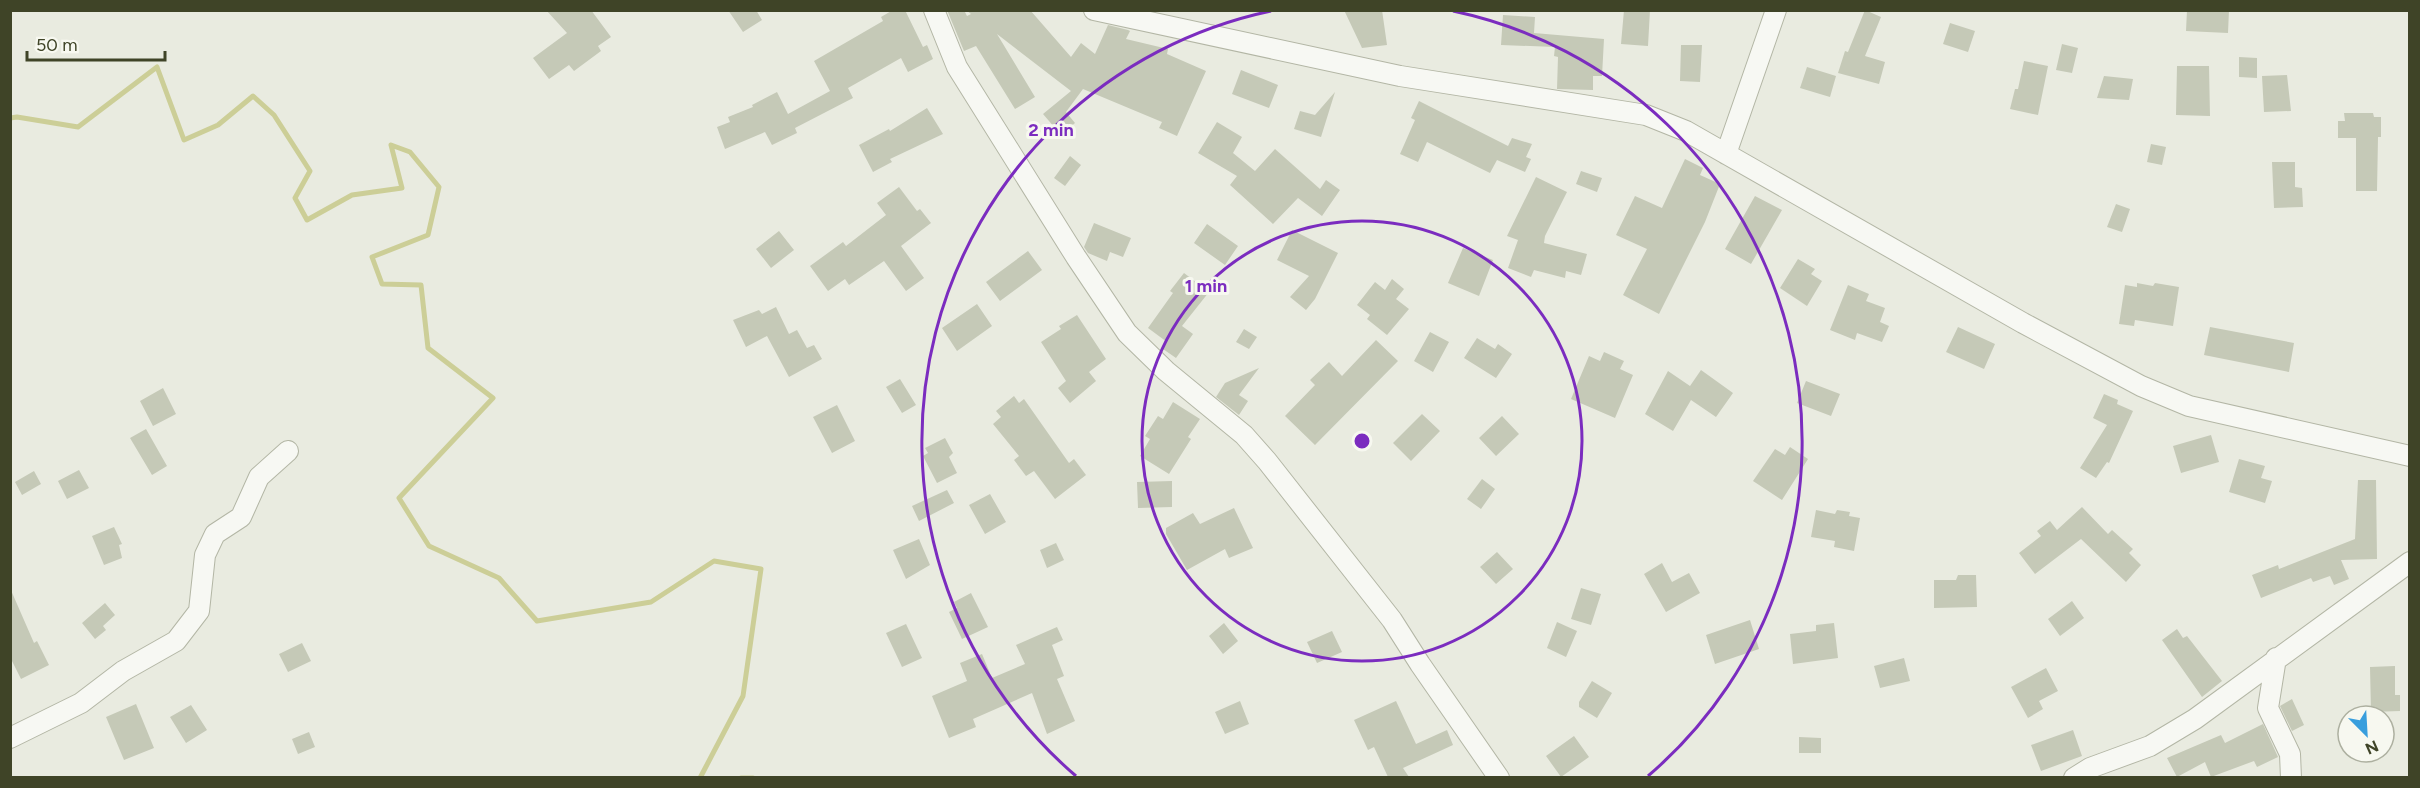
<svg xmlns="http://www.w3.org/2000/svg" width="2420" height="788" font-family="Figtree,sans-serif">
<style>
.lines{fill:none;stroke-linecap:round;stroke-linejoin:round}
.stream{stroke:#ccce97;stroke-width:5}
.building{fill:#c5c9b7}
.minor-casing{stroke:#b3b6a5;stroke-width:22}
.minor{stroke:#f7f8f3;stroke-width:20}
.ring{fill:none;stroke:#7b2cbf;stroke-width:3}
.centre{fill:#7b2cbf;stroke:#f7f8f0;stroke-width:3}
.ring-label{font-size:18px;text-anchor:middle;font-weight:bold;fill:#7b2cbf;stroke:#f7f8f0;stroke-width:6;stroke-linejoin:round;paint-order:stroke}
</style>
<rect width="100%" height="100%" fill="#e9ebe0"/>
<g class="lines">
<path class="stream" d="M10 118 17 117 78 127 157 67 184 140 218 125 253 96 274 115 310 171 295 198 307 220 352 195 402 188 391 145 410 152 439 187 428 235 372 257 382 284 421 285 428 348 493 398 399 498 429 546 499 578 537 621 651 602 714 561 761 569 743 696 700 778
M741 778H753"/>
</g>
<path class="building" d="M546 10H591L611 37 598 46 601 51 574 71 569 65 549 79 533 58 567 33Z
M728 10H756L762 20 743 32Z
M893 10H905L923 47 927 45 933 59 908 72 901 58 848 88 853 98 795 128 797 133 772 145 765 132 725 149 717 127 730 122 728 117 753 107 752 105 777 92 788 114 830 91 814 61 883 21 881 17Z
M947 10H964L967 16 971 14 966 10H1030L1071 57 1081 43 1095 54 1108 25 1128 30 1130 31 1126 39 1168 49 1167 54 1206 71 1177 136 1159 128 1162 122 1083 89 1066 112 1075 123 1061 135 1043 114 1071 91 997 34 1035 97 1015 109 976 46 964 51Z
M1344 10H1382L1387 45 1362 48Z
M1624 10H1650L1648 46 1621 44Z
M1865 10 1881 17 1865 56 1885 62 1879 84 1838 73 1845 51 1848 52Z
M2187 10H2229L2228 33 2186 31Z
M1503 15 1535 17 1534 33 1604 39 1602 76H1593V90L1557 89 1558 57 1554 56 1555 47 1501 45Z
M1950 23 1975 31 1968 52 1943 44Z
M2062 44 2078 48 2072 73 2056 70Z
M1681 45H1702L1700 82 1680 81Z
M2239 57 2257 58V78L2239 77Z
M2024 61 2048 66 2038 115 2010 109 2015 89H2018Z
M2177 66H2209L2210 116 2176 115Z
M1807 67 1836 76 1830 97 1800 88Z
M1241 70 1278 85 1269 108 1232 94Z
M2287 75 2291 111 2264 112 2262 76Z
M2104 76 2133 79 2129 100 2097 98Z
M1335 92 1321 137 1294 129 1300 111 1315 115Z
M1419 101 1508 146 1512 138 1532 144 1526 157 1531 159 1525 172 1497 160 1490 173 1427 142 1418 162 1400 154 1415 120 1411 118Z
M927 108 943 134 890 159 892 162 873 172 859 145 889 129 890 131Z
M2344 113H2373L2374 117H2381V137H2378L2377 191H2356V138H2338V121H2345Z
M1217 122 1242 137 1233 153 1255 171 1275 149 1320 189 1326 180 1340 190 1322 216 1298 198 1273 224 1230 185 1237 176 1198 153Z
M2151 144 2166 147 2162 165 2147 162Z
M1070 156 1081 165 1065 186 1054 178Z
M1685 159 1703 168 1700 175 1720 184 1705 222 1659 314 1623 295 1647 249 1616 235 1635 196 1662 208Z
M2272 162H2295V187L2302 188 2303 207 2274 208Z
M1581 171 1602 178 1597 192 1576 184Z
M1536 177 1567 192 1545 236 1544 243 1587 254 1581 275 1566 271 1565 278 1534 270 1531 277 1508 268 1518 240 1507 236Z
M899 187 917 211 920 209 931 223 901 246 924 278 906 291 884 261 849 285 845 279 828 291 810 266 843 242 846 246 886 215 877 203Z
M1755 196 1782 210 1751 264 1725 249Z
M2116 204 2130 209 2122 232 2107 227Z
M1094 223 1131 238 1123 257 1110 252 1107 261 1088 253 1084 247Z
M1207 224 1238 246 1225 265 1194 243Z
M1292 230 1338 253 1315 299 1306 310 1290 297 1309 276 1277 260Z
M779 231 794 250 771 268 756 249Z
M1463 248 1493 260 1479 296 1448 283Z
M1028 251 1042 270 1000 301 986 282Z
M1798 259 1815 269 1811 274 1822 281 1807 306 1780 288Z
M1184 273 1209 292 1182 326 1193 334 1176 358 1163 349 1167 342 1148 328 1173 293 1170 291Z
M1392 279 1404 289 1396 299 1409 309 1387 335 1367 319 1370 315 1357 305 1375 282 1385 290Z
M2137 283 2153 286 2155 283 2179 287 2173 326 2135 320 2134 326 2119 324 2125 285 2137 287Z
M1848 285 1869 294 1866 301 1885 308 1880 322 1889 326 1882 342 1857 333 1855 340 1830 330Z
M977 304 992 326 957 351 942 328Z
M776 307 789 334 797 330 807 348 814 345 822 359 789 377 767 336 746 347 733 320 759 310 762 314Z
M1077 315 1106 359 1089 372 1096 381 1070 403 1058 388 1066 381 1041 342 1061 329 1059 326Z
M1958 327 1995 344 1984 369 1946 352Z
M2210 327 2294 343 2289 372 2204 355Z
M1244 329 1257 337 1249 349 1236 342Z
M1430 332 1449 342 1433 372 1414 361Z
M1477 338 1495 349 1498 344 1512 354 1496 378 1464 358Z
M1376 340 1398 361 1315 445 1285 416 1315 385 1310 380 1329 362 1342 376Z
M1604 352 1624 361 1620 369 1633 375 1615 418 1571 399 1589 356 1600 361Z
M1259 368 1239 395 1248 401 1239 415 1216 397 1225 383Z
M1701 370 1733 393 1716 417 1691 400 1673 431 1645 414 1668 371 1690 386Z
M900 379 916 405 902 413 886 387Z
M1806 381 1840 394 1831 416 1797 403Z
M163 388 176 414 153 426 140 401Z
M2104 394 2118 400 2117 404 2133 411 2109 463 2107 462 2096 478 2080 468 2107 425 2093 418Z
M1014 396 1019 403 1024 399 1069 463 1074 459 1086 475 1055 499 1034 471 1026 476 1014 460 1019 456 993 424 1001 417 996 411Z
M1173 402 1200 419 1188 437 1191 439 1169 474 1140 456 1150 439 1145 436 1158 416 1163 419Z
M837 405 855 441 832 453 813 417Z
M1422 414 1440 431 1411 461 1393 443Z
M1502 416 1519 434 1496 456 1479 438Z
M146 429 167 466 152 475 130 438Z
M2211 435 2219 462 2181 473 2173 446Z
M945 438 953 453 949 457 957 473 937 483 923 456 928 453 925 448Z
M1790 447 1808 459 1782 500 1753 481 1775 449 1785 455Z
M2239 459 2265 466 2261 478 2272 481 2265 503 2229 492Z
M79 470 89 488 67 499 58 481Z
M34 471 41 484 22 495 15 482Z
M1482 479 1495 489 1481 509 1467 499Z
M2358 480H2376L2377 559 2341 560 2349 579 2334 585 2330 576 2313 582 2311 578 2261 598 2252 575 2278 565 2279 569 2355 539Z
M1172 481V507L1138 508 1137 482Z
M947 490 954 503 919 521 912 506Z
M990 494 1006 522 985 534 969 505Z
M2082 507 2108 534 2112 530 2133 549 2129 553 2141 565 2126 582 2081 539 2035 574 2019 553 2041 536 2037 531 2050 521 2057 530Z
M1234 508 1253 548 1229 558 1225 549 1187 570 1166 534V528L1193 513 1200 524Z
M1816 510 1835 514 1837 510 1850 512 1849 516 1860 518 1854 551 1834 547 1835 541 1811 537Z
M114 527 122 544 119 545 122 558 104 565 92 536Z
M919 539 930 565 906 579 893 550Z
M1056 543 1064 560 1047 568 1040 550Z
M1497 552 1513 569 1496 584 1480 567Z
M1662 563 1672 582 1689 573 1700 593 1666 612 1644 574Z
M1958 575H1976L1977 607 1934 608V580H1956Z
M10 588 34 643 37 641 49 665 21 679 10 657Z
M1581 588 1601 594 1591 625 1571 619Z
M971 593 988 627 962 639 949 612 957 608 954 602Z
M2072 601 2084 618 2060 636 2048 619Z
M105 603 115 615 103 626 106 630 95 639 82 623Z
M1750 620 1759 649 1715 664 1706 635Z
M1557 622 1577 631 1566 657 1547 648Z
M1224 623 1238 641 1223 654 1209 636Z
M1834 623 1838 658 1793 664 1790 634 1816 631V625Z
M906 624 922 658 902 667 886 633Z
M1057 627 1063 640 1052 645 1064 676 1057 679 1075 721 1047 734 1032 693 973 719 976 727 949 738 932 696 967 681 960 663 982 654 992 678 1025 664 1016 645Z
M2177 629 2183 638 2187 636 2222 681 2202 697 2162 640Z
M1332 631 1342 652 1317 663 1307 642Z
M302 643 311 661 288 672 279 654Z
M1904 658 1910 681 1880 688 1874 666Z
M2395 666V695H2400V711L2371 712 2370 667Z
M2046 668 2058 691 2039 701 2043 709 2028 718 2011 687Z
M1592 681 1612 693 1597 718 1579 707V702Z
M2292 699 2304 725 2292 731 2280 706Z
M1240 701 1249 724 1225 734 1215 712Z
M1396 701 1416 744 1447 730 1453 745 1403 768 1409 777H1388L1374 747 1368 750 1354 720Z
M136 704 154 748 124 760 106 717Z
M191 705 207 730 186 743 170 717Z
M2263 724 2278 757 2257 767 2254 761 2211 777 2205 762 2177 777 2167 758 2221 735 2225 743Z
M2073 730 2082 756 2041 771 2031 745Z
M309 732 315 747 298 754 292 739Z
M1574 736 1589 757 1561 777 1546 756Z
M1799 737 1821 738V753H1799Z"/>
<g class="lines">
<defs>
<path id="minor" d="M934 10 957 67 1076 257 1127 333 1166 371 1244 435 1267 461 1392 620 1420 664 1499 778
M1094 10 1400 76 1646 115 1686 131 2023 323 2141 386 2189 406 2410 456
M1726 154 1776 10
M2276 658 2268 708 2290 754 2291 778
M10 738 81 703 123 671 176 641 199 611 205 555 215 534 241 517 259 477 288 451
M2074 778 2090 768 2150 746 2195 719 2410 562"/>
</defs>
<use href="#minor" class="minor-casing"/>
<use href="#minor" class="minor"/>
</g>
<g class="ring">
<circle cx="1362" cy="441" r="220"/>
<path d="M1076 776A440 440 0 0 1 1271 11M1453 11A440 440 0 0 1 1648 776"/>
</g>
<circle cx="1362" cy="441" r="9" class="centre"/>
<g class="ring-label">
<text x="1051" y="136">2 min</text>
<text x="1206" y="292">1 min</text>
</g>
<rect width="2420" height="788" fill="none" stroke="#3f4427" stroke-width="24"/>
<g transform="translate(2366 734) rotate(156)"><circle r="28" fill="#f7f8f0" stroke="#adb0a0" stroke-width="1.5"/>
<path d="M0-4.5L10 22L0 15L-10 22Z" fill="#389edd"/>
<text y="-9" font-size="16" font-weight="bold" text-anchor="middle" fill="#3f4427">N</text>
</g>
<path d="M27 51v9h138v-9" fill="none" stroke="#3f4427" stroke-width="3"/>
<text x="36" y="51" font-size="18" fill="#3f4427" stroke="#f7f8f0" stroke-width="4.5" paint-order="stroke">50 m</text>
</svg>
